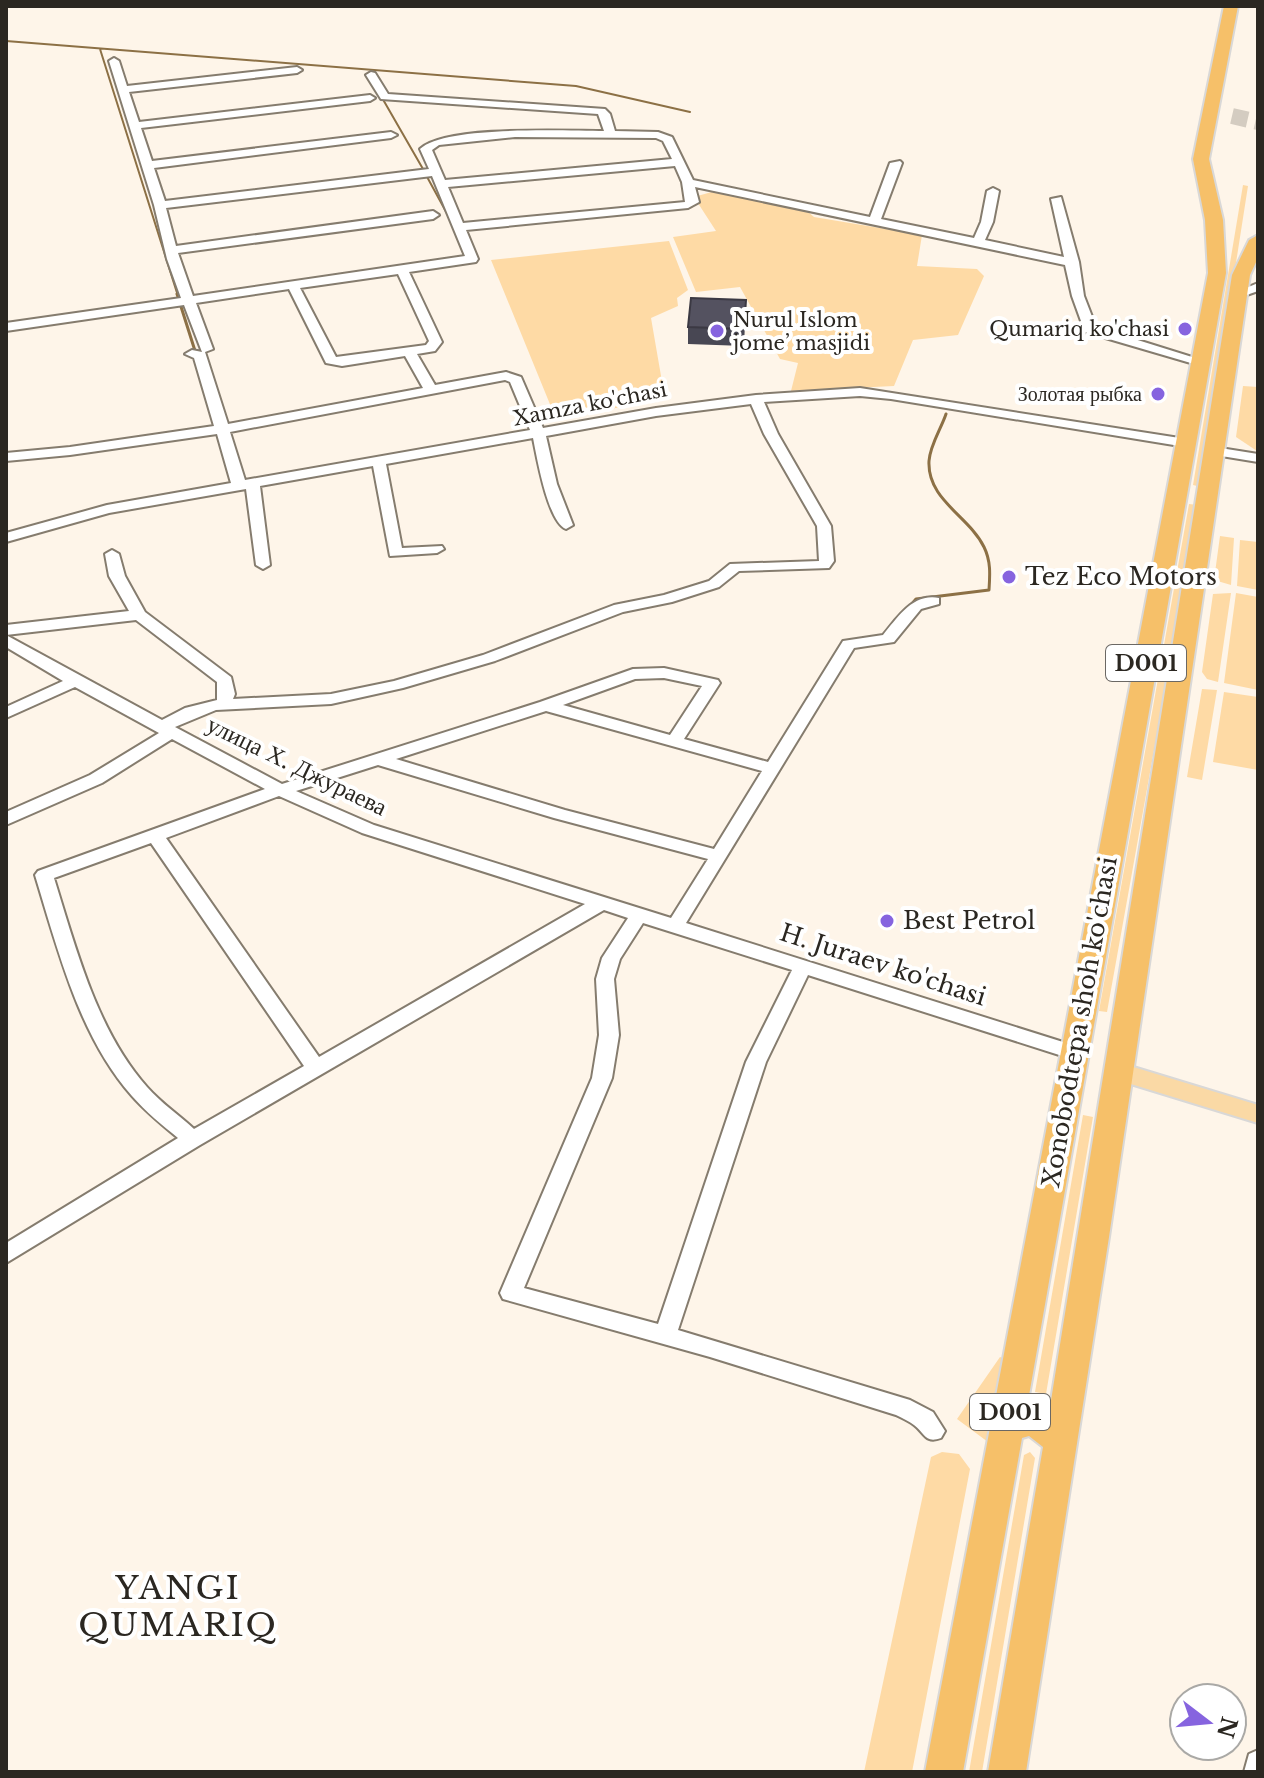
<svg xmlns="http://www.w3.org/2000/svg" width="1264" height="1778" font-family="'Libre Baskerville',serif">
<style>
.green{fill:#fedaa5}
.lines{fill:none;stroke-linecap:round;stroke-linejoin:round}
.stream-far1{stroke:#8c7045;stroke-width:2}
.stream{stroke:#8c7045;stroke-width:3}
.highway-tunnel{stroke:#d4ccc1;stroke-width:16;stroke-dasharray:16 8;stroke-linecap:butt}
.minor-casing{stroke:#857c6e;stroke-width:4}
.major-casing{stroke:#d9d8d7;stroke-width:4}
.highway-casing{stroke:#d9d8d7;stroke-width:4}
.minor{fill:#fff;fill-rule:evenodd}
.major{fill:#fad9a5;fill-rule:evenodd}
.highway{fill:#f6c069;fill-rule:evenodd}
.wall{fill:#484753}
.building{fill:#545260;stroke:#3b3943;stroke-width:2}
.poi-dot{fill:#8664df;stroke:#fff;stroke-width:3}
.labels{text-anchor:middle;stroke-width:8;stroke-linejoin:round;paint-order:stroke}
.far-poi-label{font-size:20px;fill:#2b2721;stroke:#fff;text-anchor:end}
.far-street-label{font-size:20px;fill:#2b2721;stroke:#fff}
.shield{fill:#fff;stroke:#6b6864;stroke-width:2}
.shield-label{font-size:22px;font-weight:bold;fill:#2b2721}
.poi-label{font-size:24px;fill:#2b2721;stroke:#fff;text-anchor:start}
.street-label{font-size:24px;fill:#2b2721;stroke:#fff}
.near-neighbourhood-label{font-size:32px;letter-spacing:2px;fill:#2b2721;stroke:#fff}
</style>
<rect width="100%" height="100%" fill="#fef5e9"/>
<path class="green" d="M1243 185 1248 186 1201 487 1193 485Z
M715 191 807 211 814 217 922 235 917 266 977 269 984 276 958 335 913 340 894 386 791 391 798 363 780 359 740 287 696 292 673 237 716 231 694 197Z
M669 241 688 290 677 298 678 306 651 318 665 399 556 419 491 260Z
M1243 386 1258 387 1257 451 1236 437Z
M1189 504 1198 505 1107 1012 1099 1011Z
M1220 536 1234 538 1231 585 1214 580Z
M1240 540 1258 542V590L1237 586Z
M1231 593 1218 682 1207 679 1202 672 1213 594Z
M1236 593 1258 597V690L1224 683Z
M1202 689 1217 690 1202 780 1187 777Z
M1224 692 1258 697V770L1213 762Z
M1083 1115 1093 1117 1046 1394 1035 1392Z
M1000 1357 1005 1359 988 1442 957 1419Z
M942 1452 959 1454 970 1469 912 1772H864L931 1457Z
M1030 1452 1035 1458 982 1772H969L1024 1455Z"/>
<g class="lines">
<path class="stream-far1" d="M6 41 576 86 690 112
M100 49 178 296
M381 96 423 169
M426 175 450 219"/>
<path class="stream" d="M177 294 196 354
M909 607 916 599 989 590C990 575 991 561 984 547 969 516 927 500 929 461 930 445 941 429 946 414"/>
<path class="highway-tunnel" d="M1232 116 1258 122"/>
<defs>
<path id="minor" d="M114 58 119 61 127 86 297 67 302 70 297 73 129 92 139 122 370 95 375 98 370 101 141 128 152 161 391 132 397 135 391 138 154 168 165 201 429 169 420 149C445 125 566 131 604 131L598 114 381 99 366 75 371 72 375 73 388 94 605 109 610 114 615 131 658 132 672 137 693 180 870 217 890 163 900 161 902 163 881 219 974 238 981 222 987 191 993 188 999 191 993 222 985 240 1064 257 1051 199 1061 197 1079 262 1084 296 1096 327 1208 362 1201 366 1085 332 1072 296 1065 265 695 187 699 202 688 208 466 230 478 259 476 262 409 272 442 342 435 351 417 354 435 385 506 372 521 377 543 428 656 408 756 395 860 388 1186 439 1193 443 1186 447 891 399 860 396 764 402 778 434 831 526 834 561 829 568 739 571 719 587 672 602 623 612 495 661 403 688 331 704 216 710 175 727 282 784 540 702 633 669 664 668 718 680 720 683 684 739 768 762 843 641 883 635C898 617 913 593 939 598V604L921 609 894 642 854 648 686 923 1082 1048 1085 1053 1082 1058 1075 1060 808 975 766 1062 678 1330 910 1400 933 1412 945 1431 941 1438C925 1444 925 1433 914 1425 909 1421 902 1418 896 1415L710 1357 503 1299 500 1293 592 1078 599 1035 596 979 602 958 628 918 604 910 200 1145 6 1263V1243L178 1138C162 1125 146 1112 132 1096 79 1036 58 950 35 875L38 871 265 789 172 739 102 783 6 825V812L90 775 159 733 75 687 6 718V707L63 681 6 647V635L162 720 185 708 217 700V682L136 620 6 635V625L129 611 109 576 105 554 112 550 119 554 125 576 145 612 231 677 235 694 233 699 331 694 394 681 483 655 614 605 664 595 709 581 730 564 819 561 817 526 764 434 751 404 656 416 546 436 557 484 573 525 566 529C548 522 537 458 533 438L386 464 402 548 442 546 444 549 437 553 390 556 373 466 260 486 270 565 263 569 256 565 246 489 109 513 6 542V533L107 505 231 483 217 434 70 455 6 461V453L70 447 214 426 194 358 185 354 192 350 202 352 184 305 6 331V323L181 298 167 259 154 205 109 61ZM515 137 656 138 663 141 672 159 445 180 432 150 439 145ZM675 166 682 182 685 202 463 223 448 187ZM432 176 465 256 193 296 178 253 433 219 439 215 433 211 176 246 166 208ZM398 274 429 341 426 345 336 357 300 288ZM289 289 326 363 342 366 405 356 423 388 228 424 205 352 213 349 196 303ZM505 380 510 382 530 430 245 480 230 432ZM664 678 702 686 670 735 563 705 635 679ZM546 711 762 771 714 849 565 810 396 759ZM378 765 554 818 708 859 671 918 374 825 296 791ZM279 796 362 833 585 904 319 1057 166 838ZM151 843 304 1066 194 1129C179 1115 161 1103 147 1087 97 1031 76 949 54 878ZM643 923 792 970 746 1062 658 1324 524 1288 612 1078 619 1035 614 979 620 959Z
M1258 283V291L1238 298 1232 294Z
M1214 447 1258 454V462L1209 454 1207 451Z
M1258 1750V1772H1244L1249 1754Z"/>
<path id="major" d="M1117 1062 1258 1105V1123L1108 1077 1105 1071 1108 1065Z"/>
<path id="highway" d="M1224 6H1238L1209 159 1223 220 1226 273 1027 1407 1049 1413 1232 275 1249 240 1258 235V258L1250 275 1109 1237 1026 1772H988L1043 1447 1029 1436 1022 1438 963 1772H925L1208 273 1205 220 1193 159Z"/>
</defs>
<use href="#minor" class="minor-casing"/>
<use href="#major" class="major-casing"/>
<use href="#highway" class="highway-casing"/>
<use href="#minor" class="minor"/>
<use href="#major" class="major"/>
<use href="#highway" class="highway"/>
</g>
<path class="wall" d="M746 300 744 346 688 344V327Z"/>
<path class="building" d="M691 298 746 300 744 329 688 327Z"/>
<g class="poi-dot">
<circle cx="1185" cy="329" r="8"/>
<circle cx="717" cy="331" r="8"/>
<circle cx="1158" cy="394" r="8"/>
<circle cx="1009" cy="577" r="8"/>
<circle cx="887" cy="921" r="8"/>
</g>
<g class="labels">
<g class="far-poi-label">
<text x="733" y="327" text-anchor="start">Nurul Islom<tspan x="733" dy="23">jome’ masjidi</tspan></text>
<text x="1169" y="336">Qumariq ko'chasi</text>
<text x="1142" y="401">Золотая рыбка</text>
</g>
<g class="far-street-label">
<text transform="translate(590 404) rotate(-11)" y="7">Xamza ko'chasi</text>
</g>
<g class="shield">
<rect x="1106" y="645" width="80" height="36" rx="6"/>
<rect x="970" y="1394" width="80" height="36" rx="6"/>
</g>
<g class="shield-label">
<text x="1146" y="671">D001</text>
<text x="1010" y="1420">D001</text>
</g>
<g class="poi-label">
<text x="1025" y="585">Tez Eco Motors</text>
<text x="903" y="929">Best Petrol</text>
</g>
<g class="street-label">
<text transform="translate(297 766) rotate(26)" y="8">улица Х. Джураева</text>
<text transform="translate(883 965) rotate(18)" y="8">H. Juraev ko'chasi</text>
<text transform="translate(1080 1022) rotate(-80)" y="8">Xonobodtepa shoh ko'chasi</text>
</g>
<g class="near-neighbourhood-label">
<text x="178" y="1599">YANGI<tspan x="178" dy="37">QUMARIQ</tspan></text>
</g>
</g>
<rect width="1264" height="1778" fill="none" stroke="#2b2721" stroke-width="16"/>
<g transform="translate(1208 1722) rotate(106)"><circle r="38" fill="#ffffff" stroke="#aaa9a6" stroke-width="2"/>
<path d="M0-6L14 30L0 20L-14 30Z" fill="#8664df"/>
<text y="-12" font-size="22" font-weight="bold" text-anchor="middle" fill="#2b2721">N</text>
</g>
</svg>
